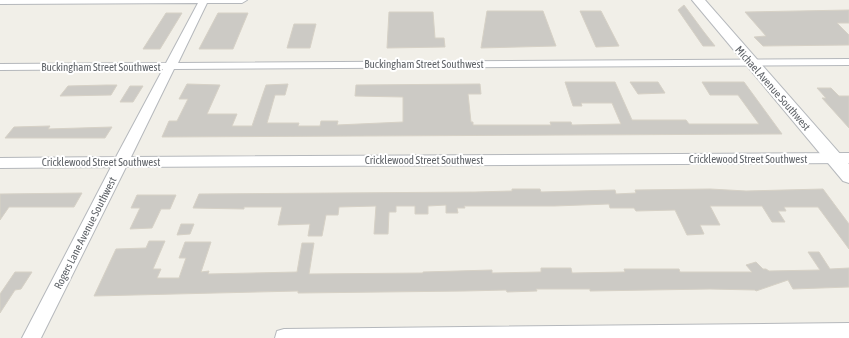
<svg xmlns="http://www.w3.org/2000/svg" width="849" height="338" font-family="'Asap Condensed',sans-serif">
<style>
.building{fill:#cccac5;stroke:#d6d1c6}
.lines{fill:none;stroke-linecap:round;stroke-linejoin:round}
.minor-casing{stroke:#b5b8bc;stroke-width:2}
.tertiary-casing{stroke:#b5b8bc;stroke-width:2}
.minor{fill:#fff;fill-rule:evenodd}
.tertiary{fill:#fff;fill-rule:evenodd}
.labels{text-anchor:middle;stroke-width:4;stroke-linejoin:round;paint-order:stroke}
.street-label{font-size:11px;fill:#5f6368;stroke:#fff}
</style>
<rect width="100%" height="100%" fill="#f1efe8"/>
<path class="building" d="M684 5 704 32 715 46H703L678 10Z
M849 10V23H837L849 35V45L763 46 754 37 766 36 745 12Z
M487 11H543L556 46 481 48Z
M580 11H601L619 46 596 47Z
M389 12H433L435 38H444L445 47 387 48Z
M166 13H182L160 49H143Z
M218 13H248L233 49H199Z
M294 24H316L310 48H287Z
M565 82H615L632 120H686L689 124H759L738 95H710L702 82H744L782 134 162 137 169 121H177L188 99H179L187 84 220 85 207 114H237L232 126H252L266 85 288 84 285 95H275L267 123H299L298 126H320L321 121H338L337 125 403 122V97L355 96 356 85 480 84 481 94H468L471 122H473V125H551L550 122H571L572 125 621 124 612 103H581L582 106H573Z
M630 82H658L665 93 638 94Z
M107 85H117L111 95 60 96 68 86Z
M130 86H143L133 102H120Z
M817 88H831L839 96H849V128L822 98H826Z
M50 126 48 129 112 127 105 138H5L14 127Z
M512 189H540L541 192 615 190 616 194 636 193 635 190 710 189 746 191 823 189 849 224V249L818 207H784L786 211H778L785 222H772L762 206H710L720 225H700L704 234 687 235 675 210 636 211 634 208H610L609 204 554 206H464L465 208H457L458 213H446V205L428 206V214H415V206H396V212H389L388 234H374L376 206 339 207 338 215H326L322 236H308L310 224 278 225 282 207H244V209L193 208 199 194 475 192 512 191Z
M82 193 74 207H9L0 220V194Z
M137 195H176L170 209H161L152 228 130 229 140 208H131Z
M181 224H194L190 234 177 235Z
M149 241H165L153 269H161L157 278H179L186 258H179L185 242H211L201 272 209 271 208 274 297 272 302 243H314L309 274 423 273V272L492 270V273L541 272V268H571L572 273 625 272 624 269H679L680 272H752L746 265 756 262 763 269H766L769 271 820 270 808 252H819L830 269 849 268V287L793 289 788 280 756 291 755 290 710 289 590 291V289H536L537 291 507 292 506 290 465 291 298 293V291L94 296 116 249 146 248Z
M15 272H32L21 289 15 290 0 313V294Z"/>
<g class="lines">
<defs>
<path id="minor" d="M0 0H247L242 3H207L178 63 849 59V65L174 69 131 157 849 153V163L126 167 41 338H22L111 167 0 168V158L116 157 163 69 0 70V64L166 63 198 3 0 4Z
M849 323V338H275L277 331 284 329Z"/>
<path id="tertiary" d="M692 0H705L849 164V183L843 181Z"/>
</defs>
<use href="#minor" class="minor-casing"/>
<use href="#tertiary" class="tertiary-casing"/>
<use href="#minor" class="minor"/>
<use href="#tertiary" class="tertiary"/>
</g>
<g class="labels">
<g class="street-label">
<text x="424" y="68">Buckingham Street Southwest</text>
<text x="101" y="71">Buckingham Street Southwest</text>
<text transform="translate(773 88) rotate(49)" y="4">Michael Avenue Southwest</text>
<text x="748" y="163">Cricklewood Street Southwest</text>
<text x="424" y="164">Cricklewood Street Southwest</text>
<text x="101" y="166">Cricklewood Street Southwest</text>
<text transform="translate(85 233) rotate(-63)" y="4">Rogers Lane Avenue Southwest</text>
</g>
</g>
</svg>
